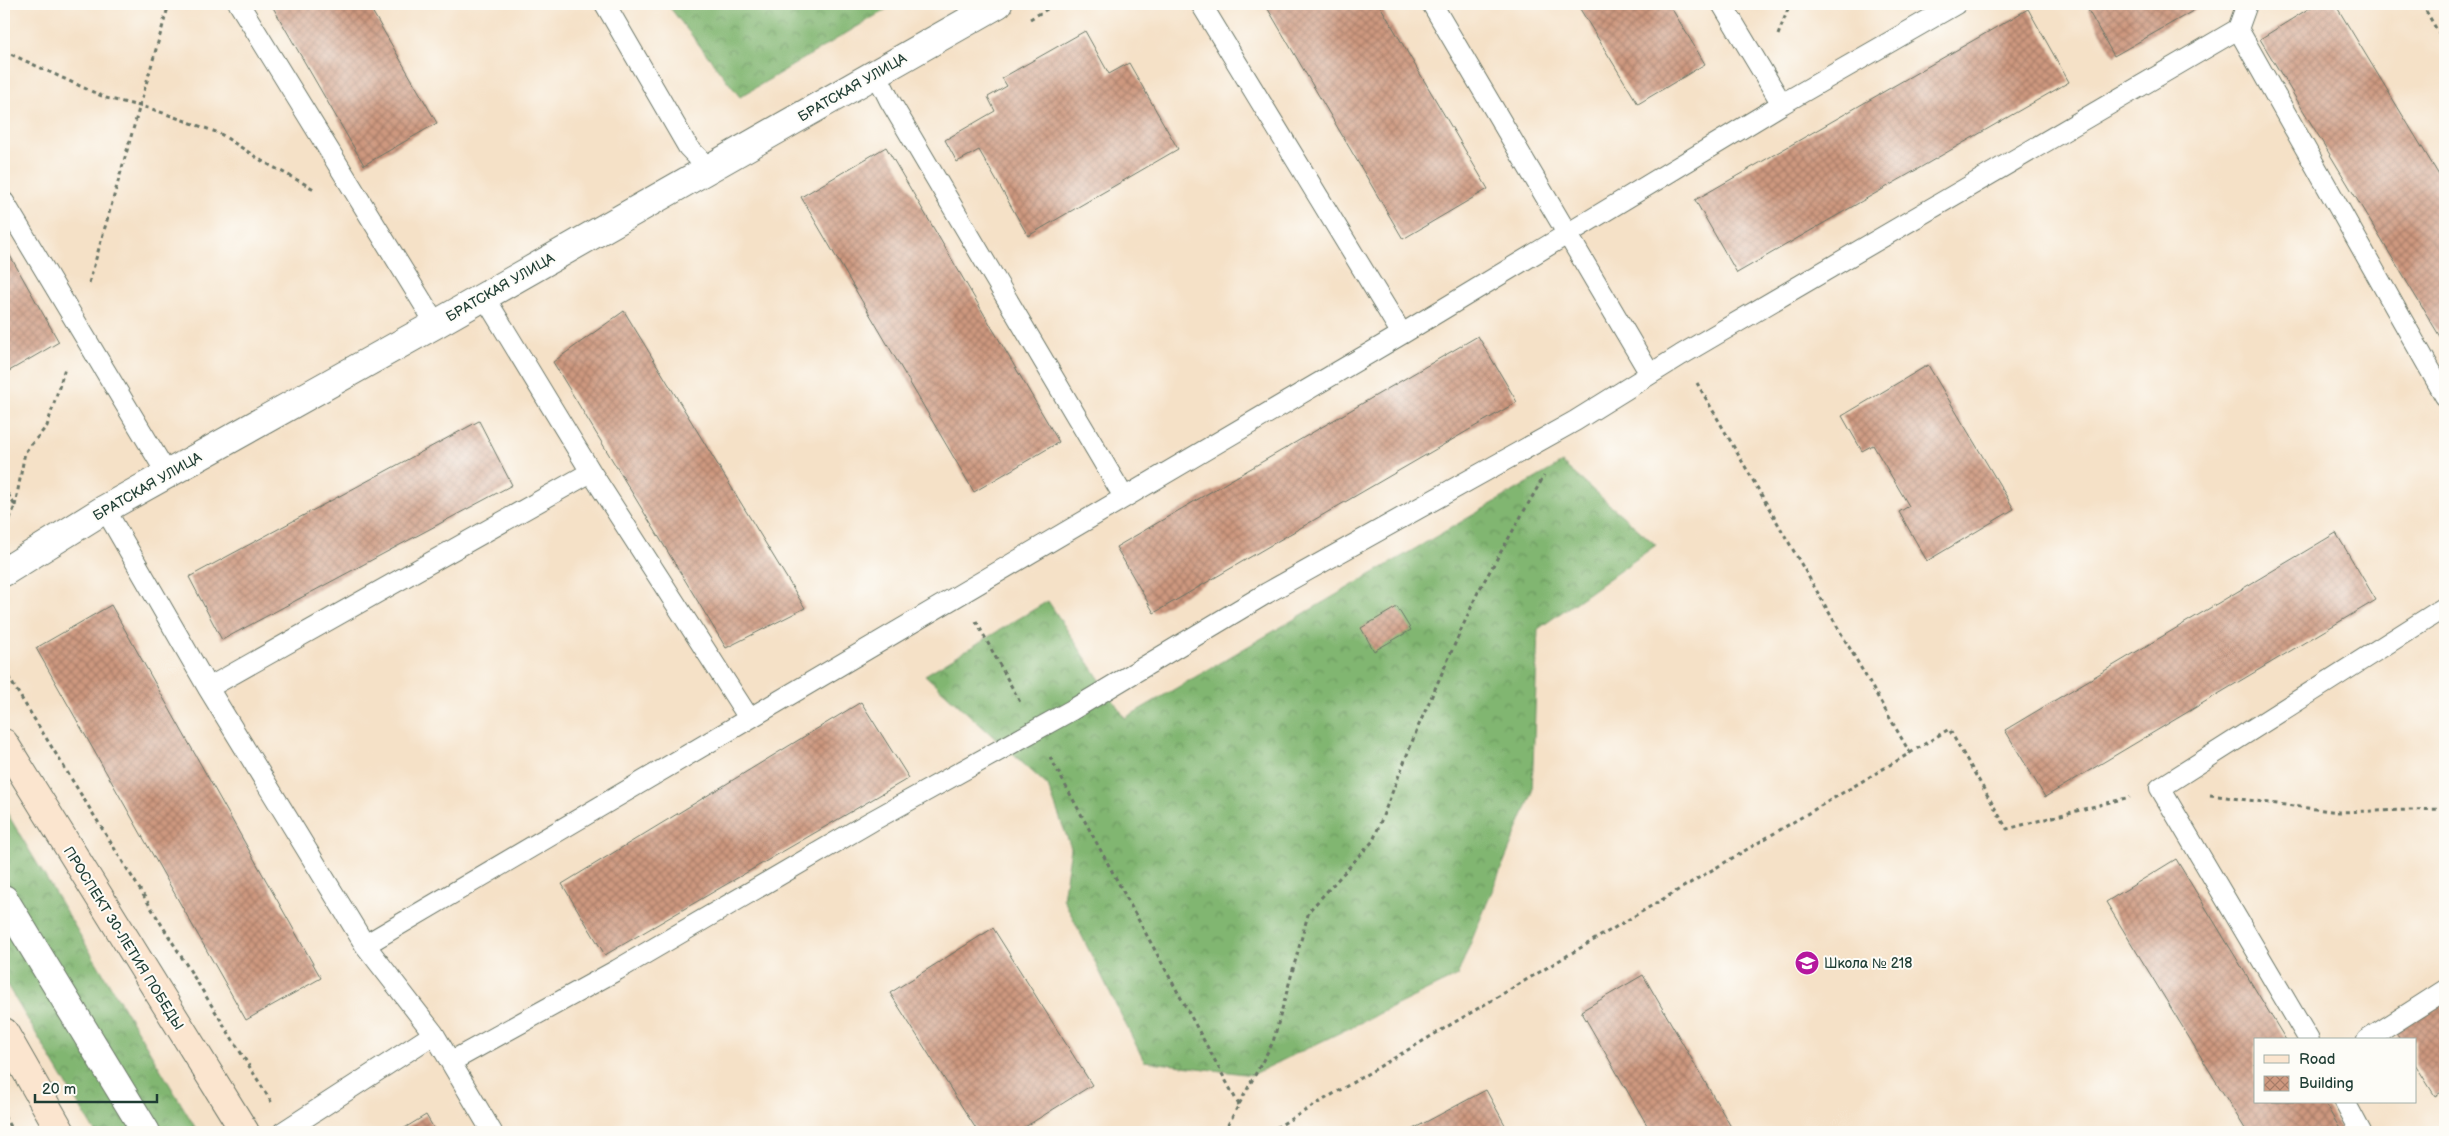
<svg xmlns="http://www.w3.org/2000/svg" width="2449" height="1136" font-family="'Balsamiq Sans',sans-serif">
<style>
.forest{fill:url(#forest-crowns);stroke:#507a52}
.building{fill:url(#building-cross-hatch)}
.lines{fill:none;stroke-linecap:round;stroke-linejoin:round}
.lane-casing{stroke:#6a7667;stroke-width:22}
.street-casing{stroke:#6a7667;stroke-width:30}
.secondary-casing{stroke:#6a7667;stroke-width:30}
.path{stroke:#6a7667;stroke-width:3;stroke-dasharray:4 4;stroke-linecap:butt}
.lane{stroke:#fff;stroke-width:20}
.street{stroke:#fff;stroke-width:28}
.secondary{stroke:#fbe5cf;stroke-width:28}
.labels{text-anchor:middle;stroke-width:4;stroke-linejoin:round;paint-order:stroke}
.street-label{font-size:14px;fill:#1f3d34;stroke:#fdfcf7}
.poi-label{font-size:14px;fill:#1f3d34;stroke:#fdfcf7;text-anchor:start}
</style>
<defs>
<pattern id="forest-crowns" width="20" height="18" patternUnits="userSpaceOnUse" patternTransform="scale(1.25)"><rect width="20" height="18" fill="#81b671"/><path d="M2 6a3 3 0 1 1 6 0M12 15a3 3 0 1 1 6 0" fill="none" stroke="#69955e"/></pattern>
<pattern id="building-cross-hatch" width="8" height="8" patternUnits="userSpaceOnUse" patternTransform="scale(1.25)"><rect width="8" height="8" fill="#ce987f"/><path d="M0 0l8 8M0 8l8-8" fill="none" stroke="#a77d69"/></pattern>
</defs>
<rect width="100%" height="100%" fill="#fdfcf7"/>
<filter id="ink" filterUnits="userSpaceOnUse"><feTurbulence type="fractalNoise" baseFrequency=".02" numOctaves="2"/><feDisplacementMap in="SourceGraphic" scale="10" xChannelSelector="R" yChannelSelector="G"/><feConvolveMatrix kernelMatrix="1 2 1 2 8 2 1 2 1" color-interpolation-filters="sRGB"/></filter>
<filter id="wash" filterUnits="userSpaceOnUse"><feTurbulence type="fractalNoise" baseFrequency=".0096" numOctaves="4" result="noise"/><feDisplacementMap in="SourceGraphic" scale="20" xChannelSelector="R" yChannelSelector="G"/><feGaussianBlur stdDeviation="1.12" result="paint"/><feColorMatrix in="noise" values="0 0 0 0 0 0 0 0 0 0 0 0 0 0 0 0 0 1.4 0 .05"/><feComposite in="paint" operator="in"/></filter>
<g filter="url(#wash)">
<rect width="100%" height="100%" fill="#f5e1c7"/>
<path class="forest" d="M667 4H895L740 97Z
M1562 463 1656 545 1538 629 1532 794 1457 976 1252 1075 1144 1061 1063 898 1071 848 1048 786 925 675 1048 601 1125 718Z
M4 808 198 1132H95L4 980Z"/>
<g id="blocks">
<path class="building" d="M271 4H368L437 123 364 165Z
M1265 4H1379L1488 189 1403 239Z
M1577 4H1669L1705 64 1638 104Z
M2098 4H2205L2114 56 2088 10Z
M2316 4H2335L2445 185V345L2260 39Z
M2028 9 2069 82 1737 273 1695 200Z
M1085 31 1109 74 1129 63 1178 149 1028 236 979 150 957 162 945 140 995 111 988 97 1007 86 1002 78Z
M886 147 1059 442 974 492 801 197Z
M4 245 59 342 4 374Z
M624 311 805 608 726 648 553 362Z
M1478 336 1517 402 1154 613 1116 547Z
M1928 365 2014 509 1927 561 1899 512 1909 506 1873 445 1862 451 1842 416Z
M479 421 512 485 222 640 189 577Z
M2336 533 2376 600 2045 797 2005 730Z
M111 605 321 978 246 1020 36 648Z
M1397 607 1411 630 1374 651 1361 628Z
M861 702 909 778 605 955 562 884Z
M2176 859 2286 1040H2255V1102H2324L2342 1132H2247L2106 902Z
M993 928 1092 1085 1017 1132H978L890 993Z
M1643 975 1734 1132H1651L1581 1011Z
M2445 1001V1090L2435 1096 2415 1064V1040H2400L2395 1031Z
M1486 1090 1509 1132H1408L1411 1130Z
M426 1115 436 1132H398Z"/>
</g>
</g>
<g filter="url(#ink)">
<use href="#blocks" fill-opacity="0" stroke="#6a7667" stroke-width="1"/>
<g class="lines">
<defs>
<path id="lane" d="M239 4 436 324
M605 4 688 147 709 169
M1201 4 1402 334
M1432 4 1650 374
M1722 4 1782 104
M2238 29 2445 396
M876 73 890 101 1124 497
M4 202 167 474
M591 472 749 718
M105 509 208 688 365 945 434 1034 283 1132
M208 688 591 472 484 296
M365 945 1402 334 1782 104 1956 4
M434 1034 492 1132
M2309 1040 2160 788 2445 607
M2367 1040 2445 990
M452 1061 617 970 872 821 1072 710 1267 593 1575 421 1681 355 2238 29 2247 4
M2345 1102 2361 1132"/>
<path id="street" d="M4 572 105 509 436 324 998 4
M4 899 146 1132"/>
<path id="secondary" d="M4 743 245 1132
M4 1032 61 1132"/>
</defs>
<use href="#lane" class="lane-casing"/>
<use href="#street" class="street-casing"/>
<use href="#secondary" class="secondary-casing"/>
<path class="path" d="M2422 4 2445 44
M1030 19 1056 4
M1778 35 1790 4
M4 51 106 98 152 109 219 133 262 161 314 189
M89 283 169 4
M4 487 15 506 6 528
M15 506 25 452 47 426 65 368
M976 621 1021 704
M4 670 272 1103
M1910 753 1949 729 2007 829 2130 797
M1050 757 1239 1105
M2210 795 2338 812 2445 809
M4 1116 13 1132
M1224 1132 1273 1042 1309 911 1373 841 1418 727 1478 592 1544 476
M1269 1132 1910 753 1697 383"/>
<use href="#lane" class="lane"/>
<use href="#street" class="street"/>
<use href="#secondary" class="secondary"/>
</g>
</g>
<defs>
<symbol id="school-disc" viewBox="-11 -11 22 22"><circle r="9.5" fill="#b5179e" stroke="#fdfcf7"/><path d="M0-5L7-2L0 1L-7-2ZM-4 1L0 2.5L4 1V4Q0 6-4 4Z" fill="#fff"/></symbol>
</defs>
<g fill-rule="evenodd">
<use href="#school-disc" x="1793" y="949" width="28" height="28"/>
</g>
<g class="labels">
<g class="street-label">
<text transform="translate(852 87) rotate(-30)" y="5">БРАТСКАЯ УЛИЦА</text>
<text transform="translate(500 287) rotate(-30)" y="5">БРАТСКАЯ УЛИЦА</text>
<text transform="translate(147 486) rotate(-30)" y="5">БРАТСКАЯ УЛИЦА</text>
<text transform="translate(124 938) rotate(58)" y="5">ПРОСПЕКТ 30-ЛЕТИЯ ПОБЕДЫ</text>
</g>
<g class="poi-label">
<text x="1824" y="968">Школа № 218</text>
</g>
</g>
<rect width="2449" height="1136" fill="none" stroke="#fdfcf7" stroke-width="20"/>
<rect x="2254" y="1038" width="162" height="65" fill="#fdfcf7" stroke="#a4b0a9"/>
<rect x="2264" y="1055" width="25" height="8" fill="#fbe5cf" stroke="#a4b0a9"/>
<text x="2299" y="1064" font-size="15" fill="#1f3d34">Road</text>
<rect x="2264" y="1076" width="25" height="15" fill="url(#building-cross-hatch)" stroke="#a4b0a9"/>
<text x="2299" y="1088" font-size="15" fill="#1f3d34">Building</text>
<path d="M35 1094v8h122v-8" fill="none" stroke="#1f3d34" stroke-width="2.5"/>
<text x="42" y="1094" font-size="15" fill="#1f3d34" stroke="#fdfcf7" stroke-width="4" paint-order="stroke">20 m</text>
</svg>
